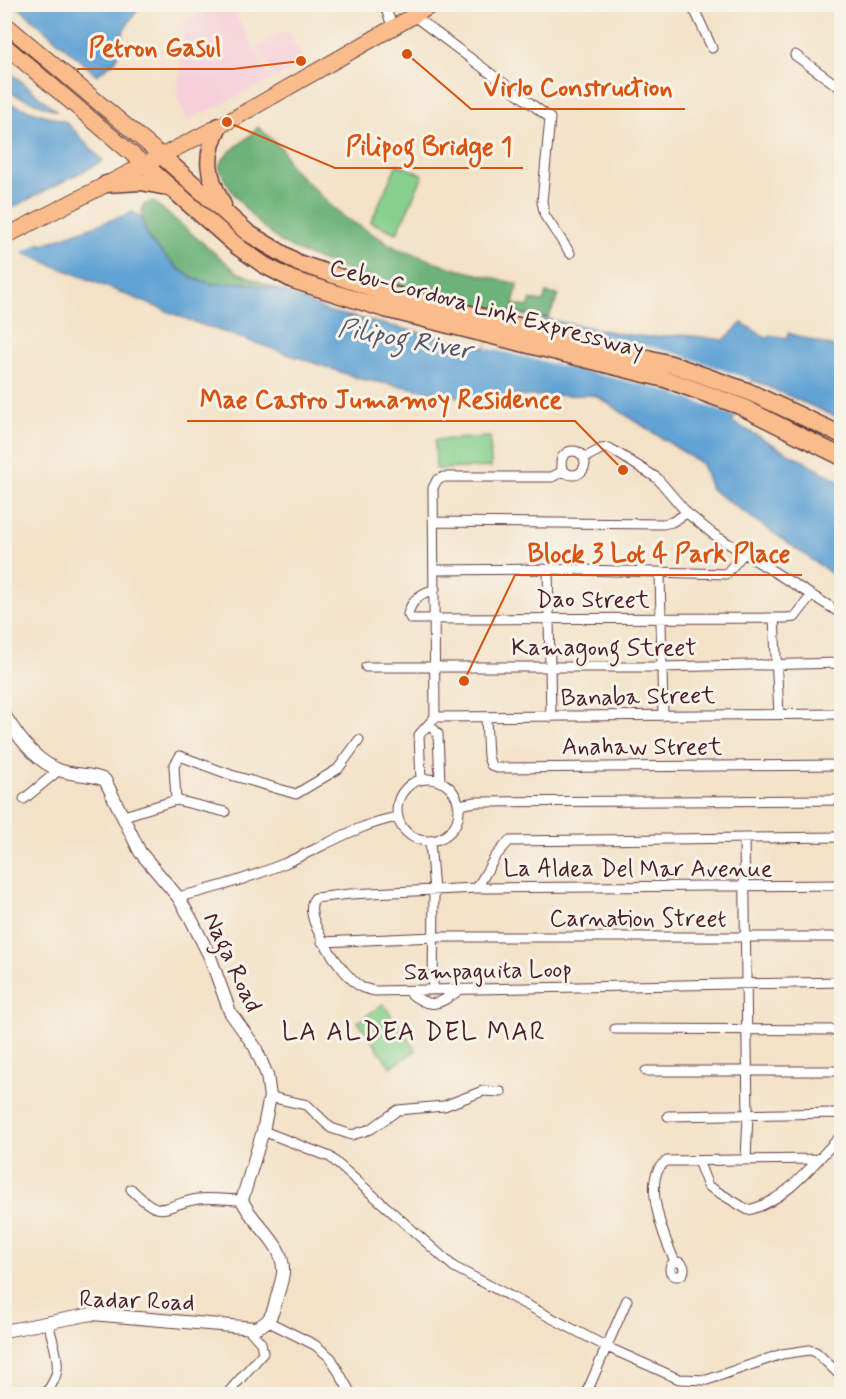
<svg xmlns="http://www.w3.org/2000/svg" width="846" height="1399" font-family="Mynerve,sans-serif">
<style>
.built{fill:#f6cfd9}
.green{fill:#87d18e;stroke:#68785c;stroke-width:1.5}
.forest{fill:#6db379;stroke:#5c6952;stroke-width:1.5}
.water{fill:#60a3d4;stroke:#556180;stroke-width:1.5}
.pier{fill:#f3e2c7}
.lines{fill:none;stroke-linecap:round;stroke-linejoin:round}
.minor-casing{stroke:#633c42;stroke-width:11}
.tertiary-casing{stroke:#633c42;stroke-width:14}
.primary-casing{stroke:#633c42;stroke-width:17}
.motorway-casing{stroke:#633c42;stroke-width:19}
.minor{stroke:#fff;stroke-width:9}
.tertiary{stroke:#fff;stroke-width:12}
.primary{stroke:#f9bc8a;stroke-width:15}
.motorway{stroke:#f9bc8a;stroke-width:16}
.labels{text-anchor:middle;stroke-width:6;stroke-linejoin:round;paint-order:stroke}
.street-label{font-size:24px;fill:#4a1f2b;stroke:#f7f3e8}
.water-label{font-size:26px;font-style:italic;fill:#53546f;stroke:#f7f3e8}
.neighbourhood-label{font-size:26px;letter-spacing:1.5px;fill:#4a1f2b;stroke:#f7f3e8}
.leader{fill:none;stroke:#d8530f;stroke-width:2}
.callout-dot{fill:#d8530f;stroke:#f7f3e8;stroke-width:2}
.callout-label{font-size:26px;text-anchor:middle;font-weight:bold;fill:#d8530f;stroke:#f7f3e8;stroke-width:6;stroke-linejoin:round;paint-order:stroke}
</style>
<rect width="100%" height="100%" fill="#f7f3e8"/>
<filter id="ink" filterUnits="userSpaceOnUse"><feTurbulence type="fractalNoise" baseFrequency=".0167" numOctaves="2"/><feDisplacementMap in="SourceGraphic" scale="12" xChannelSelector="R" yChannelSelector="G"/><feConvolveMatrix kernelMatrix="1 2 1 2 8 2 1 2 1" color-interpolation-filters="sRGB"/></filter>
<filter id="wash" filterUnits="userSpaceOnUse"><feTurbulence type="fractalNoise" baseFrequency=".008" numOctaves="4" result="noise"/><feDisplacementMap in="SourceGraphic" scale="24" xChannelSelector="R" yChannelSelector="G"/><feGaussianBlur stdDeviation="1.35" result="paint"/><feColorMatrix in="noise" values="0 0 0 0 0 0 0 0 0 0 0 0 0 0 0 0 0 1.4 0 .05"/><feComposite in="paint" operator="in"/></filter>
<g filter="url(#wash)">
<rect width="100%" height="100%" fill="#f3e2c7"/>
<path class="built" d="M226 5H230L272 80 187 121 177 97 185 21Z
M287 30 305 62 275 79 257 47Z"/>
<path class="green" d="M397 164 423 175 397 233 371 222Z
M490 437 491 467 436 469 435 440Z
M383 1004 416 1050 391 1067 358 1022Z"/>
<path class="forest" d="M258 127 282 149 289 165 342 216 396 248 452 268 518 284 513 304 528 307 531 300 543 302 546 293 559 295 548 318C473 306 384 288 315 258 304 253 291 249 282 243 261 228 226 190 219 166 230 146 244 145 258 127Z
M153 201 237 272 282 291C270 288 258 285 246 283 233 282 221 286 209 283 177 275 136 240 143 205Z"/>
<path class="water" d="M131 5 138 9 124 30 116 60 97 75 16 5Z
M4 68H5L57 111 5 91Z
M4 102 66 122 103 161 17 205 41 245 133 212 141 217 149 240 180 270 194 279 212 284 244 283 282 291 327 311 486 348 498 310 623 334 647 337 684 335 724 340 742 323 768 339 770 335 787 338 788 333 841 349V419L753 380 732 422 841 482V580L711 489 702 464 595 395 462 397 361 379 194 322 23 253 5 220Z"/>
<path class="pier" d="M19 205 40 242 22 253 4 223 5 213Z
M498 310 675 353 752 380 735 416 660 389 486 348Z"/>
</g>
<g filter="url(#ink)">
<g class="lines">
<defs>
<path id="minor" d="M384 4 393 28
M688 4 696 13 712 48
M414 16 550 118 542 202 545 216 570 253
M795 55 842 89
M561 463a12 12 0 1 1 24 0a12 12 0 1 1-24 0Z
M584 458 601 449 609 448 619 454 657 478 687 513 713 534 842 614
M435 522 663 524 672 522 687 513
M548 569 551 717
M435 570 548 569 726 574 743 554
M660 573 663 716
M435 589C421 593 412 599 408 614L411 619 786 618 795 617 811 596
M774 618 779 714
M366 667H662L842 663
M435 717 842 714
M486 718 488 757 491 765 497 768 842 765
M429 724 438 734 440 782
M397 810a31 31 0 1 1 62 0a31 31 0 1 1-62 0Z
M421 780 419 735 435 717 433 488 437 480 444 477H552L563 471
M24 799 59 770
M176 800 174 766 180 756 231 775 296 794 338 769 359 740
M458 805 476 802 842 800
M124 816 176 800 225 812
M744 838 748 1115 746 1159
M430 841 434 891 433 989
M842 885 477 888 350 894 315 898C299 915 344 977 361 987 365 989 371 990 375 991L842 982
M477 888 495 857 509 841 842 837
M178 897C214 889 249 878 283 864 322 848 357 824 398 817
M322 942 434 937H842
M409 992C429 1009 437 1006 458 991
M615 1029 842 1030
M646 1071H842
M270 1097 307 1105 331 1128 352 1135 371 1129 398 1110 444 1106 483 1091 501 1092
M668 1116 837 1113 842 1116
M263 1131 330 1157 454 1267 607 1347 679 1379 707 1380 782 1354 809 1350 816 1352 842 1377
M698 1161 708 1186 748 1210C786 1202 815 1161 842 1135
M131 1189C164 1222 162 1205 198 1199 212 1197 228 1200 242 1200
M670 1269a7 7 0 1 1 14 0a7 7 0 1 1-14 0Z
M675 1262C665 1240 639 1176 667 1161L818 1159
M267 1321 315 1345 331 1358 351 1394
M45 1394C67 1368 54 1352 48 1321
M227 1394 263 1353 261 1343 247 1327
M586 1394 627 1300
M838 1394 842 1390"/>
<path id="tertiary" d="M4 714C17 736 35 761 59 770 74 776 90 773 105 780L140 852 178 897 190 917 210 957 230 1012 255 1047 267 1075 270 1097 263 1131 242 1200C253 1226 285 1242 283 1273 282 1282 278 1292 276 1301 273 1314 268 1325 254 1328L92 1314 4 1331"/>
<path id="primary" d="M4 23 162 156
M4 45 145 165
M4 237 233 119 434 4"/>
<path id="motorway" d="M219 126C204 156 207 176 223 205
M162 156 248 233 298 263 390 294 671 364 747 391 842 435
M145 165 238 247 264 265 293 280 385 309 665 379 740 406 842 457
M106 184 141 182 167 187"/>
</defs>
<use href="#minor" class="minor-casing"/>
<use href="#tertiary" class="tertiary-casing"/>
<use href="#primary" class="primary-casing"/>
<use href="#motorway" class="motorway-casing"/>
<use href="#minor" class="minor"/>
<use href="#tertiary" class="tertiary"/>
<use href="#primary" class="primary"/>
<use href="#motorway" class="motorway"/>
</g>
</g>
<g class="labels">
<g class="street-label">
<text transform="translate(487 308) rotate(15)" y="8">Cebu-Cordova Link Expressway</text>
<text x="593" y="607">Dao Street</text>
<text x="604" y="655">Kamagong Street</text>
<text transform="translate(638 696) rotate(-1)" y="8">Banaba Street</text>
<text x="642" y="754">Anahaw Street</text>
<text x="638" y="876">La Aldea Del Mar Avenue</text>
<text x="638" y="926">Carnation Street</text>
<text transform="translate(233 962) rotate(65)" y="8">Naga Road</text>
<text transform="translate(488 970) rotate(-1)" y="8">Sampaguita Loop</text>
<text transform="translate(137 1300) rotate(2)" y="8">Radar Road</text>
</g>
<g class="water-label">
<text transform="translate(405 338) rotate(10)" y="9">Pilipog River</text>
</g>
<g class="neighbourhood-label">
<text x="414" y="1040">LA ALDEA DEL MAR</text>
</g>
</g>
<path class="leader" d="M301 61L233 69H77M407 54L471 109H685M227 122L335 168H523M623 470L575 421H187M464 681L515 575H802"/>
<g class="callout-dot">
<circle cx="301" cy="61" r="6"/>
<circle cx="407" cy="54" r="6"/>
<circle cx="227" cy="122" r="6"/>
<circle cx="623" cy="470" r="6"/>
<circle cx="464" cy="681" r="6"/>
</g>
<g class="callout-label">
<text x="155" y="56">Petron Gasul</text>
<text x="578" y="96">Virlo Construction</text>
<text x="429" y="155">Pilipog Bridge 1</text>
<text x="381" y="408">Mae Castro Jumamoy Residence</text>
<text x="659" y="562">Block 3 Lot 4 Park Place</text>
</g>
<rect width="846" height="1399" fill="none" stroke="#f7f3e8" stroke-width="24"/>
</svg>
